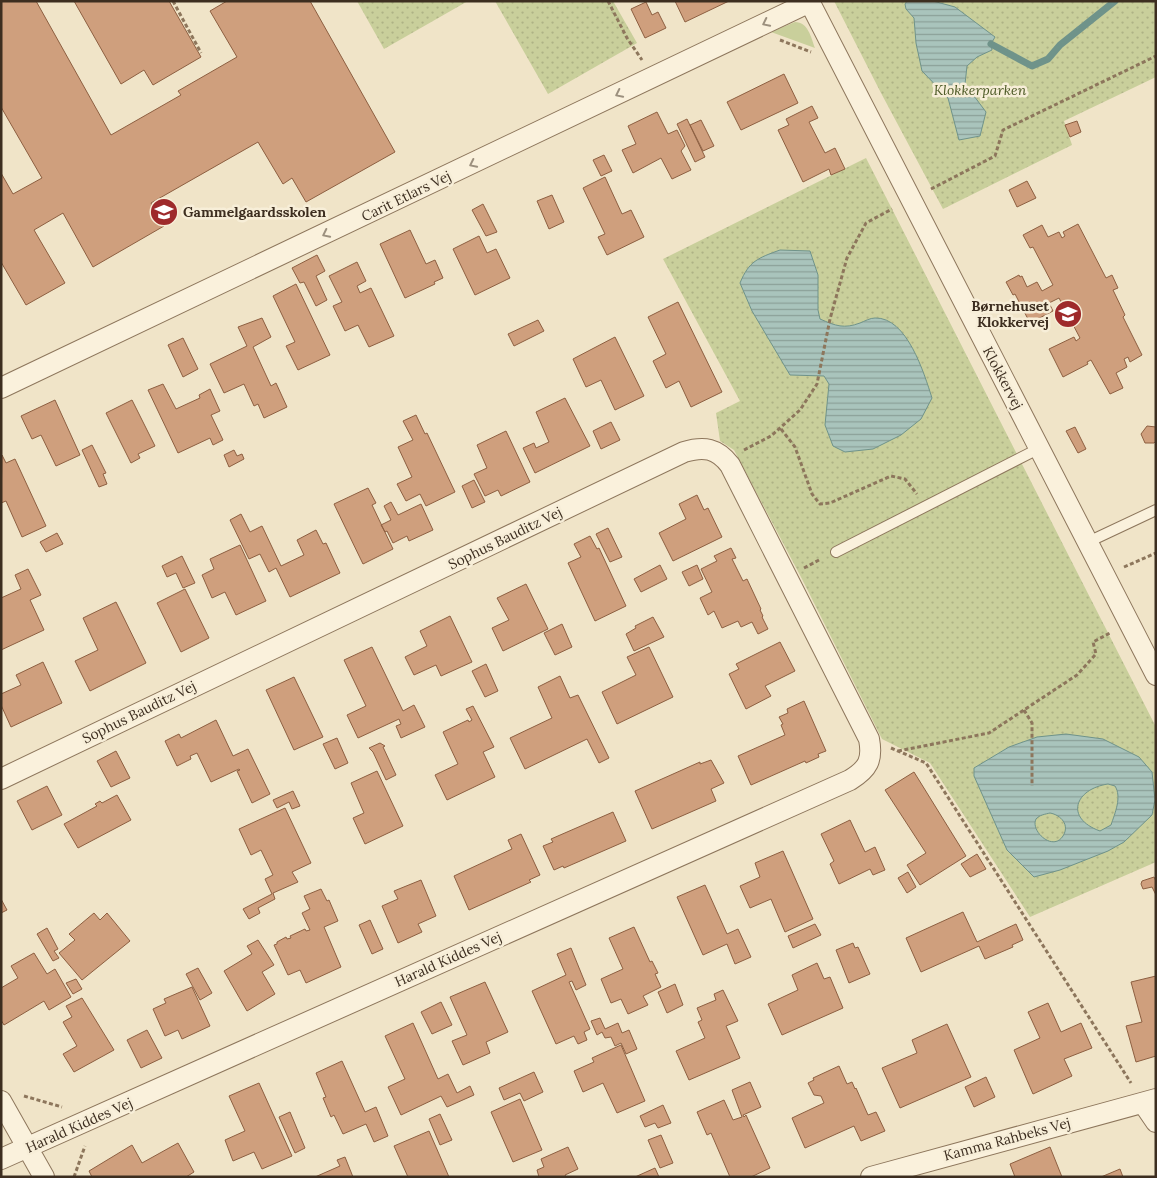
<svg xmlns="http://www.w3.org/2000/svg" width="1157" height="1178" font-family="Lora,serif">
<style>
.grass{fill:#c9cf9b}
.park{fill:url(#park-dots)}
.water{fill:url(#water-rules);stroke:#6f938a;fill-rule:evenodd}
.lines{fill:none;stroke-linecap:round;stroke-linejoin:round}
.stream{stroke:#6f938a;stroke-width:7}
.building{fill:#cf9f7d;stroke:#8d5f41}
.lane-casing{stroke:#8d765c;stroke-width:12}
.street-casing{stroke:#8d765c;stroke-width:22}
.path{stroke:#8d765c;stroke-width:3;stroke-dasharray:4 2.5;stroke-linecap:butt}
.lane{stroke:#faf1dc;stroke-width:10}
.street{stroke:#faf1dc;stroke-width:20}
.oneway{stroke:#9c907e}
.labels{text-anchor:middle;stroke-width:5;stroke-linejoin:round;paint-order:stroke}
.park-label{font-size:14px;font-style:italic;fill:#4d5a26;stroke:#f7eed8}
.street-label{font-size:14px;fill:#3d2e20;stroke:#f7eed8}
.poi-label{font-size:14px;font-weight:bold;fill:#3d2e20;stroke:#f7eed8;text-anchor:start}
</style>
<defs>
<pattern id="park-dots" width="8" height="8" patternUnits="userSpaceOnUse" patternTransform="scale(1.25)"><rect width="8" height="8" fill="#c9cf9b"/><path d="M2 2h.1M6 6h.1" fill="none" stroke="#aeb285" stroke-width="1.8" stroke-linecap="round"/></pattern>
<pattern id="water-rules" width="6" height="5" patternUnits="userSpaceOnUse" patternTransform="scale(1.25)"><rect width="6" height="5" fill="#a9c4bc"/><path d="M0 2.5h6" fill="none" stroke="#8ba098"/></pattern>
</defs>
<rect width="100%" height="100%" fill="#f0e4c8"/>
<path class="grass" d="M795 22C808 22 811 37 815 48L771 32Z"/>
<path class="park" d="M357 1H468L384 49Z
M495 1H613L637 43 548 94Z
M834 1H1156V77L1064 121 1072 145 943 209 881 93Z
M866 158 1156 727V862L1030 917 930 763 882 739 802 579 734 450 720 441 716 413 740 401 663 259Z"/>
<path class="water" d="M907 1H933L955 7 995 37 991 44 992 50 977 57 967 66 965 84 986 112 980 136 959 140 948 98 922 71 916 43 914 18 906 9 905 4Z
M780 250 810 251 818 275V310L820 319C836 326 844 329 860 323 865 321 870 318 875 318 907 317 924 373 932 398L921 419 901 435 873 449 845 452 833 446 825 425 829 384 824 376 790 375 752 311 740 283C749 261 758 258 780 250Z
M1066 734 1103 739 1139 757 1152 772 1155 800 1152 815 1124 842 1108 851 1060 870 1034 877 1007 850 974 776V768L1009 747 1037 737ZM1108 784 1115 786C1122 797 1115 813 1111 825L1100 831C1064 818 1075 789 1108 784ZM1050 813C1061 815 1070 825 1063 836 1053 852 1030 831 1036 819 1039 815 1046 814 1050 813Z"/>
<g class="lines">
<path class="stream" d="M991 44 1032 66 1048 59 1060 45 1115 1"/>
</g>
<path class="building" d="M1 1H36L111 135 181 95 178 91 237 57 210 11 227 1H310L395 152 306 202 292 178 283 184 258 142 151 203 164 226 93 267 63 213 34 230 65 283 26 305 1 262V173L13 194 42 178 1 107Z
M74 1H169L201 57 153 85 144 70 121 84Z
M675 1H729L685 22Z
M646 2 652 15 658 12 666 28 645 38 631 9Z
M784 74 798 103 741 130 727 102Z
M812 106 818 118 809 122 825 153 835 148 845 169 831 175 829 169 803 182 778 130 789 125 786 119Z
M657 112 668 134 677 130 685 146 681 151 691 170 672 179 661 158 633 173 622 150 636 144 628 126Z
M687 119 705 157 695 162 677 124Z
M701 120 714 146 703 151 690 125Z
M1077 121 1081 132 1070 137 1065 125Z
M604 155 612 171 601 176 593 160Z
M605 177 622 214 631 210 644 237 607 255 598 237 605 234 583 188Z
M1027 181 1036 198 1017 207 1009 190Z
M552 195 564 222 549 229 537 201Z
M483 204 497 232 486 236 472 210Z
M1078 224 1106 278 1112 275 1118 288 1113 290 1125 315 1123 317 1142 355 1130 362 1128 357 1124 359 1127 367 1116 373 1123 388 1110 394 1091 360 1087 362 1088 364 1063 377 1049 349 1074 337 1076 341 1080 338 1059 298 1049 303 1053 311 1030 323 1015 294 1013 295 1006 282 1019 275 1020 277 1022 276 1027 287 1037 282 1042 291 1053 285 1033 247 1030 248 1023 235 1042 225 1048 237 1059 232 1062 238 1065 236 1063 232Z
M410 230 426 264 435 260 443 278 434 282 435 284 405 298 380 244Z
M479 236 487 253 496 249 510 278 475 295 453 249Z
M317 255 325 271 316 276 327 300 316 306 304 282 300 283 292 268Z
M357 262 366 281 357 286 360 293 371 288 394 336 369 347 358 325 345 331 333 306 342 302 329 276Z
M296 284 330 355 298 370 286 346 295 342 273 296Z
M678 302 722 392 691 407 679 381 666 388 653 361 666 354 648 317Z
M262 318 271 337 253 347 271 386 276 383 287 407 264 418 258 404 254 406 244 384 224 393 210 364 247 346 238 327Z
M538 320 544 331 514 346 508 334Z
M615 337 644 396 615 410 601 380 586 387 573 359Z
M183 338 198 369 183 377 168 345Z
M163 384 176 409 200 398 199 395 210 389 220 411 211 415 223 440 213 445 210 438 178 453 148 390Z
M565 398 590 446 535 473 523 448 534 443 536 448 549 442 536 412Z
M55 400 80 455 56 466 41 435 32 439 21 416Z
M132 400 155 446 138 454 140 458 131 463 106 413Z
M416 415 425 434 427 433 455 492 426 506 420 494 406 501 397 484 412 477 398 447 413 440 403 421Z
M611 422 620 440 601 449 593 431Z
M1147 426 1156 427V441L1154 443H1145L1141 434Z
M1075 427 1086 449 1078 453 1066 431Z
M506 431 530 482 501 496 498 490 485 496 474 474 487 468 477 445Z
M92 445 106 473 103 474 107 484 99 487 82 450Z
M234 450 237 456 242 454 244 459 229 467 224 455Z
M2 455 6 463 15 459 46 526 22 537 6 501 1 503Z
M474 480 485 502 472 508 462 486Z
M368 488 376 503 372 505 393 549 363 564 334 504Z
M697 495 704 510 708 508 722 537 673 561 659 533 686 519 679 504Z
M391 502 398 515 421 504 433 530 409 541 407 536 393 543 387 531 385 532 381 525 391 520 384 506Z
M241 514 250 532 262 526 281 566 304 555 297 540 316 530 323 544 326 543 340 573 290 597 276 568 269 572 260 554 249 559 230 520Z
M608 528 622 557 610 562 596 534Z
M57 533 63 544 46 552 40 542Z
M590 536 597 549 599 548 626 606 595 621 568 563 581 557 574 544Z
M240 545 266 601 236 615 225 592 212 598 202 575 214 569 210 559Z
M731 548 736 558 732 559 743 581 747 579 761 609 760 610 763 616 762 617 768 629 758 634 752 622 741 627 738 621 722 628 714 611 708 615 700 598 712 592 701 569 717 561 714 556Z
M182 556 195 583 183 588 176 573 167 577 162 566Z
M660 565 667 579 641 592 634 579Z
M697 565 703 579 689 586 682 572Z
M28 569 41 595 30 600 44 630 1 650V598L21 589 15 575Z
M526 584 548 629 503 651 492 628 509 620 497 598Z
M185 589 209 638 181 652 157 603Z
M116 602 146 663 90 691 75 661 98 650 83 618Z
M450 616 472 662 441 676 436 665 414 675 405 657 427 646 420 631Z
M653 617 664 637 634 651 626 634 636 628 635 626Z
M562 624 572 647 555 655 544 633Z
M780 642 795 671 765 686 771 696 746 709 729 674 739 669 736 664Z
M372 647 403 711 414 705 425 727 401 738 396 726 401 724 399 719 358 738 347 715 366 706 344 660Z
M649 647 673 697 617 724 602 692 636 675 627 657Z
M43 662 62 703 11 727 1 705V694L21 685 16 675Z
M486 664 498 691 485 697 472 671Z
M560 676 570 698 578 695 609 758 599 763 587 739 525 769 510 738 552 718 538 687Z
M294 677 323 737 294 750 266 690Z
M804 701 826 751 818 754 819 757 806 763 805 761 751 785 738 756 785 735 781 725 783 724 779 717 788 713 787 709Z
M473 706 494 747 483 752 495 777 447 800 435 775 458 764 443 732 468 720 469 722 472 720 466 709Z
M216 720 233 756 248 749 270 794 252 803 237 771 240 770 239 769 211 782 197 753 190 756 191 759 177 766 165 741 179 734 181 738Z
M337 738 348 763 335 769 323 744Z
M380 743 385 746 383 747 396 775 386 780 373 752 369 748Z
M116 751 130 778 111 787 97 761Z
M711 760 724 783 711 789 716 801 652 829 635 791 700 762V764Z
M377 771 403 826 365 844 353 818 364 813 351 783Z
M914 772 966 856 920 885 907 865 926 853 885 790Z
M47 786 62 815 32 830 17 801Z
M293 791 300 806 292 809 289 802 277 808 273 800Z
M117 795 131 820 78 848 64 824 97 806 95 804 100 801 102 803Z
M285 808 311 863 292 872 298 882 273 893 275 899 258 908 260 913 249 919 243 909 272 894 265 879 273 875 261 850 251 855 239 829Z
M613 812 626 841 564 868 563 866 554 870 543 846 553 842 551 839Z
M850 820 865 852 875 847 885 870 873 875 870 869 839 884 830 864 834 861 821 834Z
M521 834 540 875 529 880 531 882 469 910 454 876 512 849 508 840Z
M783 851 813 919 785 932 771 899 750 908 740 886 760 877 755 863Z
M977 854 986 869 970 877 961 864Z
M908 872 916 887 907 893 898 878Z
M1154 877 1156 881V895L1152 887 1143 889 1141 884 1142 881Z
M421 880 436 916 418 924 422 932 398 943 382 906 398 899 394 891Z
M705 885 727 934 738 929 751 957 735 964 727 944 703 955 677 897Z
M321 889 327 901 329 900 338 921 324 927 341 967 306 983 300 970 288 975 274 945 277 944V942L286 937 287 939 291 938 290 936 305 929 306 931 310 930 302 913 310 909 304 896Z
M1 899 7 910 1 913Z
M963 912 977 942 1016 924 1023 940 1012 945 1013 947 985 959 979 946 921 972 906 938Z
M94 913 100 920 107 913 130 941 82 980 59 953 75 940 69 934Z
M370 920 383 949 372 954 359 925Z
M815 924 821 935 793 948 788 936Z
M634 927 650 962 652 961 658 973 655 974 661 987 643 996 648 1005 628 1014 621 999 611 1003 601 979 623 969 609 938Z
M47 928 58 949 54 951 59 958 53 961 37 934Z
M258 940 274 965 262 972 275 994 247 1011 224 971 252 954 247 946Z
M853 943 855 948 858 947 870 974 849 983 836 950Z
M571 948 586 985 576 990 572 981 569 982 590 1029 584 1032 587 1040 578 1044 574 1036 556 1044 532 991 566 975 557 954Z
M34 953 47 974 55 969 71 997 49 1010 44 1001 4 1025 1 1020V988L18 978 11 966Z
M817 963 824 979 830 977 843 1008 782 1035 768 1004 798 990 792 975Z
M198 968 212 993 200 1000 186 974Z
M1156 976V1056L1136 1062 1126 1026 1142 1022 1131 982Z
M76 979 82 989 73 994 66 983Z
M485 982 508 1032 486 1042 490 1053 463 1065 452 1041 467 1035 450 997Z
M675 984 683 1005 667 1013 658 992Z
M192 987 210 1026 182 1039 178 1030 165 1036 153 1009 166 1003 164 999Z
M723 990 738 1021 726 1026 740 1058 689 1080 676 1051 705 1038 698 1022 702 1020 697 1008 716 1000 714 994Z
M82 998 114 1050 74 1072 63 1054 77 1046 63 1022 72 1017 66 1006Z
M441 1002 452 1025 432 1034 421 1012Z
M1048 1003 1061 1032 1081 1023 1092 1048 1064 1059 1072 1076 1033 1094 1014 1050 1040 1038 1028 1012Z
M600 1018 605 1029 618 1023 622 1033 629 1030 637 1049 626 1054 621 1043 615 1046 611 1037 605 1038 602 1032 597 1035 591 1021Z
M413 1023 438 1079 448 1074 457 1093 470 1086 474 1095 447 1107 441 1096 401 1115 388 1087 405 1079 385 1036Z
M947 1024 971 1077 900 1108 882 1068 917 1053 912 1040Z
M147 1030 162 1058 141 1068 127 1040Z
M621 1045 645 1101 617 1113 603 1083 583 1092 574 1071 594 1062 592 1058Z
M342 1061 365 1112 376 1107 388 1136 374 1142 366 1124 343 1134 334 1115 331 1117 323 1098 326 1097 316 1073Z
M839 1066 847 1084 852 1082 855 1089 856 1088 868 1115 876 1112 885 1131 861 1141 854 1126 805 1148 792 1118 824 1103 821 1096 814 1095 808 1083 814 1080 813 1078Z
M534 1072 543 1092 524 1101 520 1093 504 1100 499 1088Z
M986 1077 995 1097 974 1107 965 1087Z
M750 1082 761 1107 743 1115 744 1117 746 1115 770 1168 751 1177H730L711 1133 707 1135 697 1112 724 1100 733 1120 742 1117 732 1090Z
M259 1083 292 1156 262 1169 254 1152 233 1161 225 1140 245 1131 229 1096Z
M520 1099 542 1150 513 1162 491 1112Z
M663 1105 671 1123 658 1128 655 1123 645 1127 640 1116Z
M290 1112 305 1148 295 1153 279 1117Z
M440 1114 452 1140 440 1145 429 1119Z
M429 1131 449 1177H408L394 1146Z
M661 1135 673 1163 660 1168 648 1140Z
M178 1143 194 1172 186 1177H92L89 1171 132 1145 142 1163Z
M568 1147 578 1169 565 1175 566 1177H539L537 1170 544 1167 541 1159Z
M1050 1147 1062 1177H1015L1010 1164Z
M345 1157 353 1177H315L340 1166 337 1160Z
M655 1168 659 1177H635Z
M1120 1169 1123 1177H1101Z"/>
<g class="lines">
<defs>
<path id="lane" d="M1088 542 1156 510
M836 552 1040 448"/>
<path id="street" d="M809 1 1156 675
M1 388 810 2
M1 779 684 452C704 446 717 448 730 465L869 739C873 760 868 769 850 780L1 1159
M1 1101 44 1177
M1143 1103 1156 1122
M871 1177 1156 1099"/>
</defs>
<use href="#lane" class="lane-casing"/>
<use href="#street" class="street-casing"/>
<path class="path" d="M173 1 201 53
M608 1 627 38 642 60
M780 40 811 52
M931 189 995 156 1003 130 1156 56
M781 429 795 447 812 494 820 504 830 503 891 476 905 479 917 494
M744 450 771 436 800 410 817 384 830 319 847 258 866 223 892 209
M1124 567 1156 553
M804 568 821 559
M1024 710 1032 723V786
M891 748 926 763 1131 1083
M898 751 989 733 1077 675 1096 654 1093 642 1110 633
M24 1096 62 1107
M74 1177 85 1146"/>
<use href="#lane" class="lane"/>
<use href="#street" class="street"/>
</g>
<defs><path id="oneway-chevron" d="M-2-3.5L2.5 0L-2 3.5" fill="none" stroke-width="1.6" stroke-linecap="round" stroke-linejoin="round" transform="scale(1.25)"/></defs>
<g class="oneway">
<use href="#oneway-chevron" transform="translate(766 23) rotate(154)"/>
<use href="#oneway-chevron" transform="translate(619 94) rotate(154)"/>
<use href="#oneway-chevron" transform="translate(473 164) rotate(154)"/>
<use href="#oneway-chevron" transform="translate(326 234) rotate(154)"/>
</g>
<defs>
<symbol id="school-disc" viewBox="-11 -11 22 22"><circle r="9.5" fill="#9e2a2b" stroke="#f7eed8"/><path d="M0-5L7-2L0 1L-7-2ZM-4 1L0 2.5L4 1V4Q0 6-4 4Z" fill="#fff"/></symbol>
</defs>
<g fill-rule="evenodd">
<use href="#school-disc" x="148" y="196" width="32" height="32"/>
<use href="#school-disc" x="1052" y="298" width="32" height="32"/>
</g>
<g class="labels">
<g class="park-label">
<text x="980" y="95">Klokkerparken</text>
</g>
<g class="street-label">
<text transform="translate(406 196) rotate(-26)" y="5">Carit Etlars Vej</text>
<text transform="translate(1003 378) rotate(62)" y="5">Klokkervej</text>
<text transform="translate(505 538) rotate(-26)" y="5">Sophus Bauditz Vej</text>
<text transform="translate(139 712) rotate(-26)" y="5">Sophus Bauditz Vej</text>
<text transform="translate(448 959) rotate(-24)" y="5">Harald Kiddes Vej</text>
<text transform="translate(79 1125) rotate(-24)" y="5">Harald Kiddes Vej</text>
<text transform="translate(1007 1139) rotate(-15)" y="5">Kamma Rahbeks Vej</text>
</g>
<g class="poi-label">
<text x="183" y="217">Gammelgaardsskolen</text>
<text x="1049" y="311" text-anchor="end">Børnehuset<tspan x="1049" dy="16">Klokkervej</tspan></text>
</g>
</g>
<rect width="1157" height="1178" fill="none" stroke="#3d2e20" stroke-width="5"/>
</svg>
